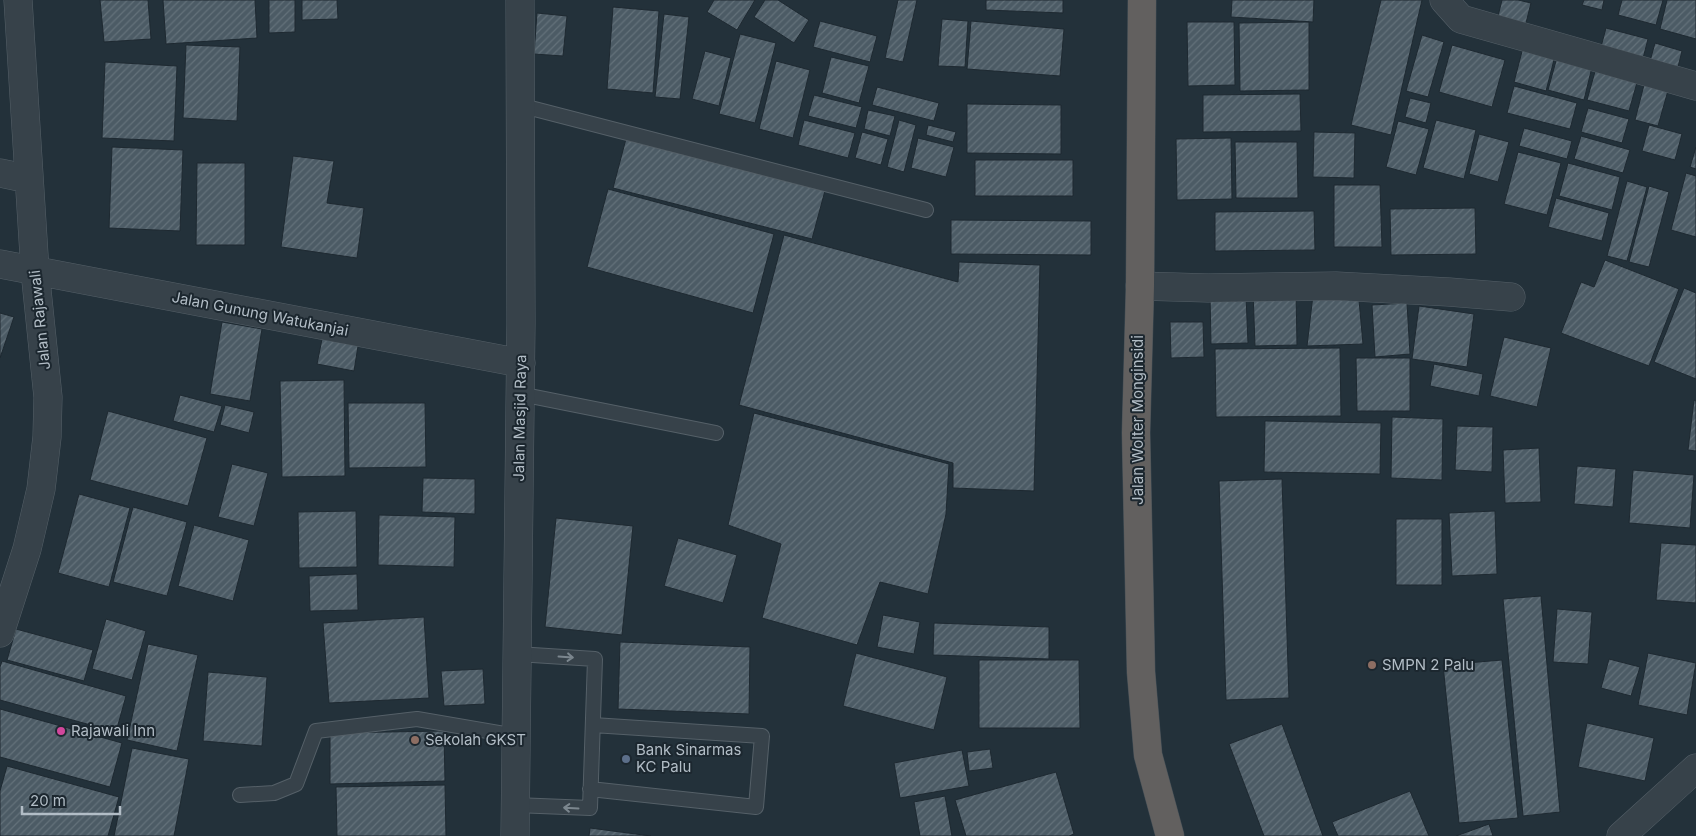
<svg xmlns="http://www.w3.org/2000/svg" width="1696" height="836" font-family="Inter,sans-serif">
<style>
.building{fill:url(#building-hatch);stroke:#1e2931}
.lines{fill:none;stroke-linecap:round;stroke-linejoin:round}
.service-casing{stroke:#556068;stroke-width:16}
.minor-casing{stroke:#556068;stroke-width:29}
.trunk-casing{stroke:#424d55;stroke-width:29}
.service{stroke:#37424a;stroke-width:14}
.minor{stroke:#37424a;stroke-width:28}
.trunk{stroke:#62605f;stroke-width:28}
.oneway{stroke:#7b868e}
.education-dot{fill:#8d6e63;stroke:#1c272f;stroke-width:2}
.hotel-dot{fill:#d1479c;stroke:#1c272f;stroke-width:2}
.service-dot{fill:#5c6f8a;stroke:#1c272f;stroke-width:2}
.labels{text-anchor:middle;stroke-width:4;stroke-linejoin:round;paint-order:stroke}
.street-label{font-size:15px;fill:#b2bdc6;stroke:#1c272f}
.poi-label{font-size:15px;fill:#b2bdc6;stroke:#1c272f;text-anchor:start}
</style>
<defs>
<pattern id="building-hatch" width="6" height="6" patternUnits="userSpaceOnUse" patternTransform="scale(1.25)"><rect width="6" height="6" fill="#4c5b65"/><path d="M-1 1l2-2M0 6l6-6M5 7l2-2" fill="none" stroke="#63717a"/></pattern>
</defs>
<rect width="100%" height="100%" fill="#23313a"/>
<path class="building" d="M100 0H148L151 39 104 42Z
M163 0H255L257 38 166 44Z
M269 0H295V32L269 33Z
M302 0H337L338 19 302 20Z
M714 0H755L737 30 707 12Z
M765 0H778L809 20 794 43 754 17Z
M898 0H917L903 62 885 58Z
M986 0H1063V13L986 10Z
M1232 0H1314L1313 22 1231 17Z
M1381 0H1422L1391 135 1351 125Z
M1502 0H1518L1531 3 1523 35 1495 28Z
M1584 0H1604L1602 10 1582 5Z
M1622 0H1663L1656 25 1618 15Z
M1667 0H1696V39L1660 29Z
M613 7 659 11 653 93 607 89Z
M537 13 567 16 563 56 534 54Z
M664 14 689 17 680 99 655 97Z
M942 19 968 21 965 67 938 66Z
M820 21 877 36 870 62 813 47Z
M971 21 1064 29 1060 76 967 69Z
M1187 22H1234L1235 85 1188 86Z
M1309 22V90L1240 91 1239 23Z
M1606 28 1648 39 1640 70 1598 58Z
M740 34 776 43 755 123 719 114Z
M1422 35 1444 42 1428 97 1406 91Z
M1525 40 1557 48 1546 91 1514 82Z
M1655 43 1682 51 1675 79 1647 72Z
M186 45 240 47 237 121 183 118Z
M1452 45 1505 60 1492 107 1439 92Z
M1559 50 1594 59 1584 100 1548 90Z
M705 51 731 58 719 106 692 99Z
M831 57 869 66 859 103 822 93Z
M776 61 810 70 793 138 759 129Z
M105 62 177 66 174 141 102 138Z
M1596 68 1638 79 1629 111 1587 100Z
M1645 81 1669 87 1658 126 1635 120Z
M1514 86 1577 103 1570 129 1507 113Z
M877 87 939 103 934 121 872 105Z
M1300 94 1301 131 1203 132V95Z
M814 95 862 107 856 128 808 116Z
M1410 98 1431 103 1426 123 1405 117Z
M967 104 1061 105V154L967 153Z
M1588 108 1629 119 1622 143 1581 132Z
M868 110 895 116 890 136 864 129Z
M804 120 855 133 848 158 798 145Z
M899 120 916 125 904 172 887 167Z
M1436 120 1476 130 1464 179 1423 168Z
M1398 121 1429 129 1416 175 1386 167Z
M928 125 956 132 953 142 926 135Z
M1649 125 1682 134 1675 160 1642 151Z
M1524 128 1572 141 1567 159 1519 146Z
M862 132 888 139 881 165 855 158Z
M1314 132 1355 133 1354 178 1313 177Z
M1479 134 1509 142 1498 182 1469 174Z
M627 135 826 187 812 239 613 188Z
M1581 136 1630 150 1623 173 1574 159Z
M918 138 954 147 946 177 911 168Z
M1231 138 1232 199 1177 200 1176 139Z
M1235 142H1297L1298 198H1236Z
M112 147 183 150 180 231 109 228Z
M1696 147V169L1690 167Z
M1518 152 1561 163 1547 215 1504 204Z
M293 156 334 161 327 203 364 208 357 258 281 247Z
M975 160H1073V196H975Z
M197 163H245V245H196Z
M1568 163 1620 177 1612 210 1559 196Z
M1686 173 1696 176V237L1671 230Z
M1627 181 1647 187 1627 261 1607 256Z
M1334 185H1380L1382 247H1334Z
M1649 186 1669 192 1649 267 1629 262Z
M608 189 774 234 753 313 587 267Z
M1556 198 1609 213 1602 241 1548 227Z
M1475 208 1476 254 1391 255 1390 209Z
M1314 211 1315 250 1215 251V212Z
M951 220 1091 221V255L951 254Z
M784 235 958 282 959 262 1040 265 1034 491 953 488V463L739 405Z
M1605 260 1679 289 1649 366 1561 333 1581 282 1594 287Z
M1684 288 1696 293V379L1654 362Z
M1296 290 1297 345 1255 346 1253 291Z
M1313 295 1359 300 1363 344 1307 346Z
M1210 296H1246L1248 343 1211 344Z
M1407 303 1410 354 1375 357 1372 305Z
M1419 306 1474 314 1467 367 1412 359Z
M0 313 14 317 0 358Z
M222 322 262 329 250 401 210 394Z
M1170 322H1203L1204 357 1171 358Z
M323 334 359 340 354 371 317 364Z
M1504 337 1551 348 1537 407 1490 396Z
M1340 348 1341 416 1216 417 1215 349Z
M1356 358H1410V411H1357Z
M1434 364 1483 374 1479 396 1430 386Z
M344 380 345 476 282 477 280 381Z
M180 395 222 406 214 432 173 421Z
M1694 400 1696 401V451L1688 450Z
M348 403H425L426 467 349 468Z
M225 405 254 412 249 433 220 425Z
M108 411 207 438 188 506 90 480Z
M754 413 949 464 946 514 928 594 880 582 857 645 762 618 781 544 728 525Z
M1392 417 1443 419 1442 480 1391 478Z
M1265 421 1381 423 1380 474 1264 472Z
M1457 426 1493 427 1492 472 1455 470Z
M1539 448 1541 502 1505 503 1503 450Z
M232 464 268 473 254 526 218 517Z
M1577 466 1616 469 1613 507 1574 504Z
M1633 470 1694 475 1690 528 1629 523Z
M423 478 475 479V514L422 512Z
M1282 479 1289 698 1226 700 1219 481Z
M79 494 130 508 109 587 58 573Z
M133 507 187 522 167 596 113 582Z
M356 511 357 567 299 568 298 512Z
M1495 511 1497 574 1452 576 1449 513Z
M379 515 455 517 454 567 378 565Z
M556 518 633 526 622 635 545 627Z
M1396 519H1442V585H1396Z
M194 525 249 540 233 601 178 586Z
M678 538 737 555 723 603 664 586Z
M1661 543 1696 545V603L1656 600Z
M357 574 358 610 310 611 309 576Z
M1541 596 1560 812 1523 816 1503 599Z
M1557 609 1592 612 1588 664 1553 662Z
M883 615 920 622 914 654 877 647Z
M424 617 429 698 329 703 323 623Z
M106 619 146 631 132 680 92 669Z
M934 623 1049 627V659L933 655Z
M16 629 93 650 84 681 7 660Z
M620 642 750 647 749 714 618 709Z
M148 644 198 655 177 751 127 740Z
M856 653 947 677 934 730 843 706Z
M1648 653 1696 663 1687 715 1638 705Z
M1609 659 1640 667 1631 696 1601 688Z
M979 660H1079L1080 728H979Z
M1502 660 1518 818 1459 823 1443 665Z
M2 661 126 696 116 732 0 700V667Z
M483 669 485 704 444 706 441 671Z
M208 672 267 677 262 746 203 741Z
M0 709 122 743 110 787 0 757Z
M1587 723 1654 738 1645 781 1578 767Z
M1282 724 1323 836H1264L1229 744Z
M444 731 445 781 330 784V733Z
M132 748 189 759 174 836H114Z
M990 749 993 768 969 771 967 752Z
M962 750 969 786 900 798 894 763Z
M7 766 119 797 108 836H0V791Z
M1056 772 1074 834 1069 836H966L955 800Z
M445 785 446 836H337L336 787Z
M1410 791 1429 836H1338L1332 822Z
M945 796 952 836H920L914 802Z
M1489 824 1493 836H1456Z
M590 828 651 836H589Z"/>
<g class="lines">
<defs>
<path id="service" d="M519 105 926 210
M520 394 716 433
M590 789 756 807 762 736 593 725
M240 795 274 793 296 784 316 731 417 719 516 736
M515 805 590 808 595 659 517 654"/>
<path id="minor" d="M1444 0 1461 19 1696 86
M0 173 29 179
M0 264 521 363
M1140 286 1208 288 1336 286 1449 292 1511 297
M0 633 27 549 41 489 47 437 48 397 35 271 18 0
M515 836 521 322 520 0
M1621 836 1696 768"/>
<path id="trunk" d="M1142 0 1140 286 1136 433 1141 672 1148 755 1170 836"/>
</defs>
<use href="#service" class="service-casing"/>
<use href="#minor" class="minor-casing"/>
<use href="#trunk" class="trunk-casing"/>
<use href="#service" class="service"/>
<use href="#minor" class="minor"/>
<use href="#trunk" class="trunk"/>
</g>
<defs><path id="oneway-shaft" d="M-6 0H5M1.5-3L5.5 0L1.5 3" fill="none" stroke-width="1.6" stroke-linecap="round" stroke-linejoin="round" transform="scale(1.25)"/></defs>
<g class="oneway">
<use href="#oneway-shaft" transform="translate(566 657) rotate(4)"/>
<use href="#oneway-shaft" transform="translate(571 808) rotate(-177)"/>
</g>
<g class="education-dot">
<circle cx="1372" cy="665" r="5"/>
<circle cx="415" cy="740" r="5"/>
</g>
<circle class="hotel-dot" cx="61" cy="731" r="5"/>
<circle class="service-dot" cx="626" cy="759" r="5"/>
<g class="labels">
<g class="street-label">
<text transform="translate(260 314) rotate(11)" y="5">Jalan Gunung Watukanjai</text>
<text transform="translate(40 320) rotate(-96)" y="5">Jalan Rajawali</text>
<text transform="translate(520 418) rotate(-89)" y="5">Jalan Masjid Raya</text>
<text transform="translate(1138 420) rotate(-90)" y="5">Jalan Wolter Monginsidi</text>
</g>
<g class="poi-label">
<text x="1382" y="670">SMPN 2 Palu</text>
<text x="71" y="736">Rajawali Inn</text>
<text x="425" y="745">Sekolah GKST</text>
<text x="636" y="755">Bank Sinarmas<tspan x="636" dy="17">KC Palu</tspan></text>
</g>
</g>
<path d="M22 806v8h98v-8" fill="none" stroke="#b2bdc6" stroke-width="2.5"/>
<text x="30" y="806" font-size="15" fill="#b2bdc6" stroke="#1c272f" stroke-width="4" paint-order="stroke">20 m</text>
</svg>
